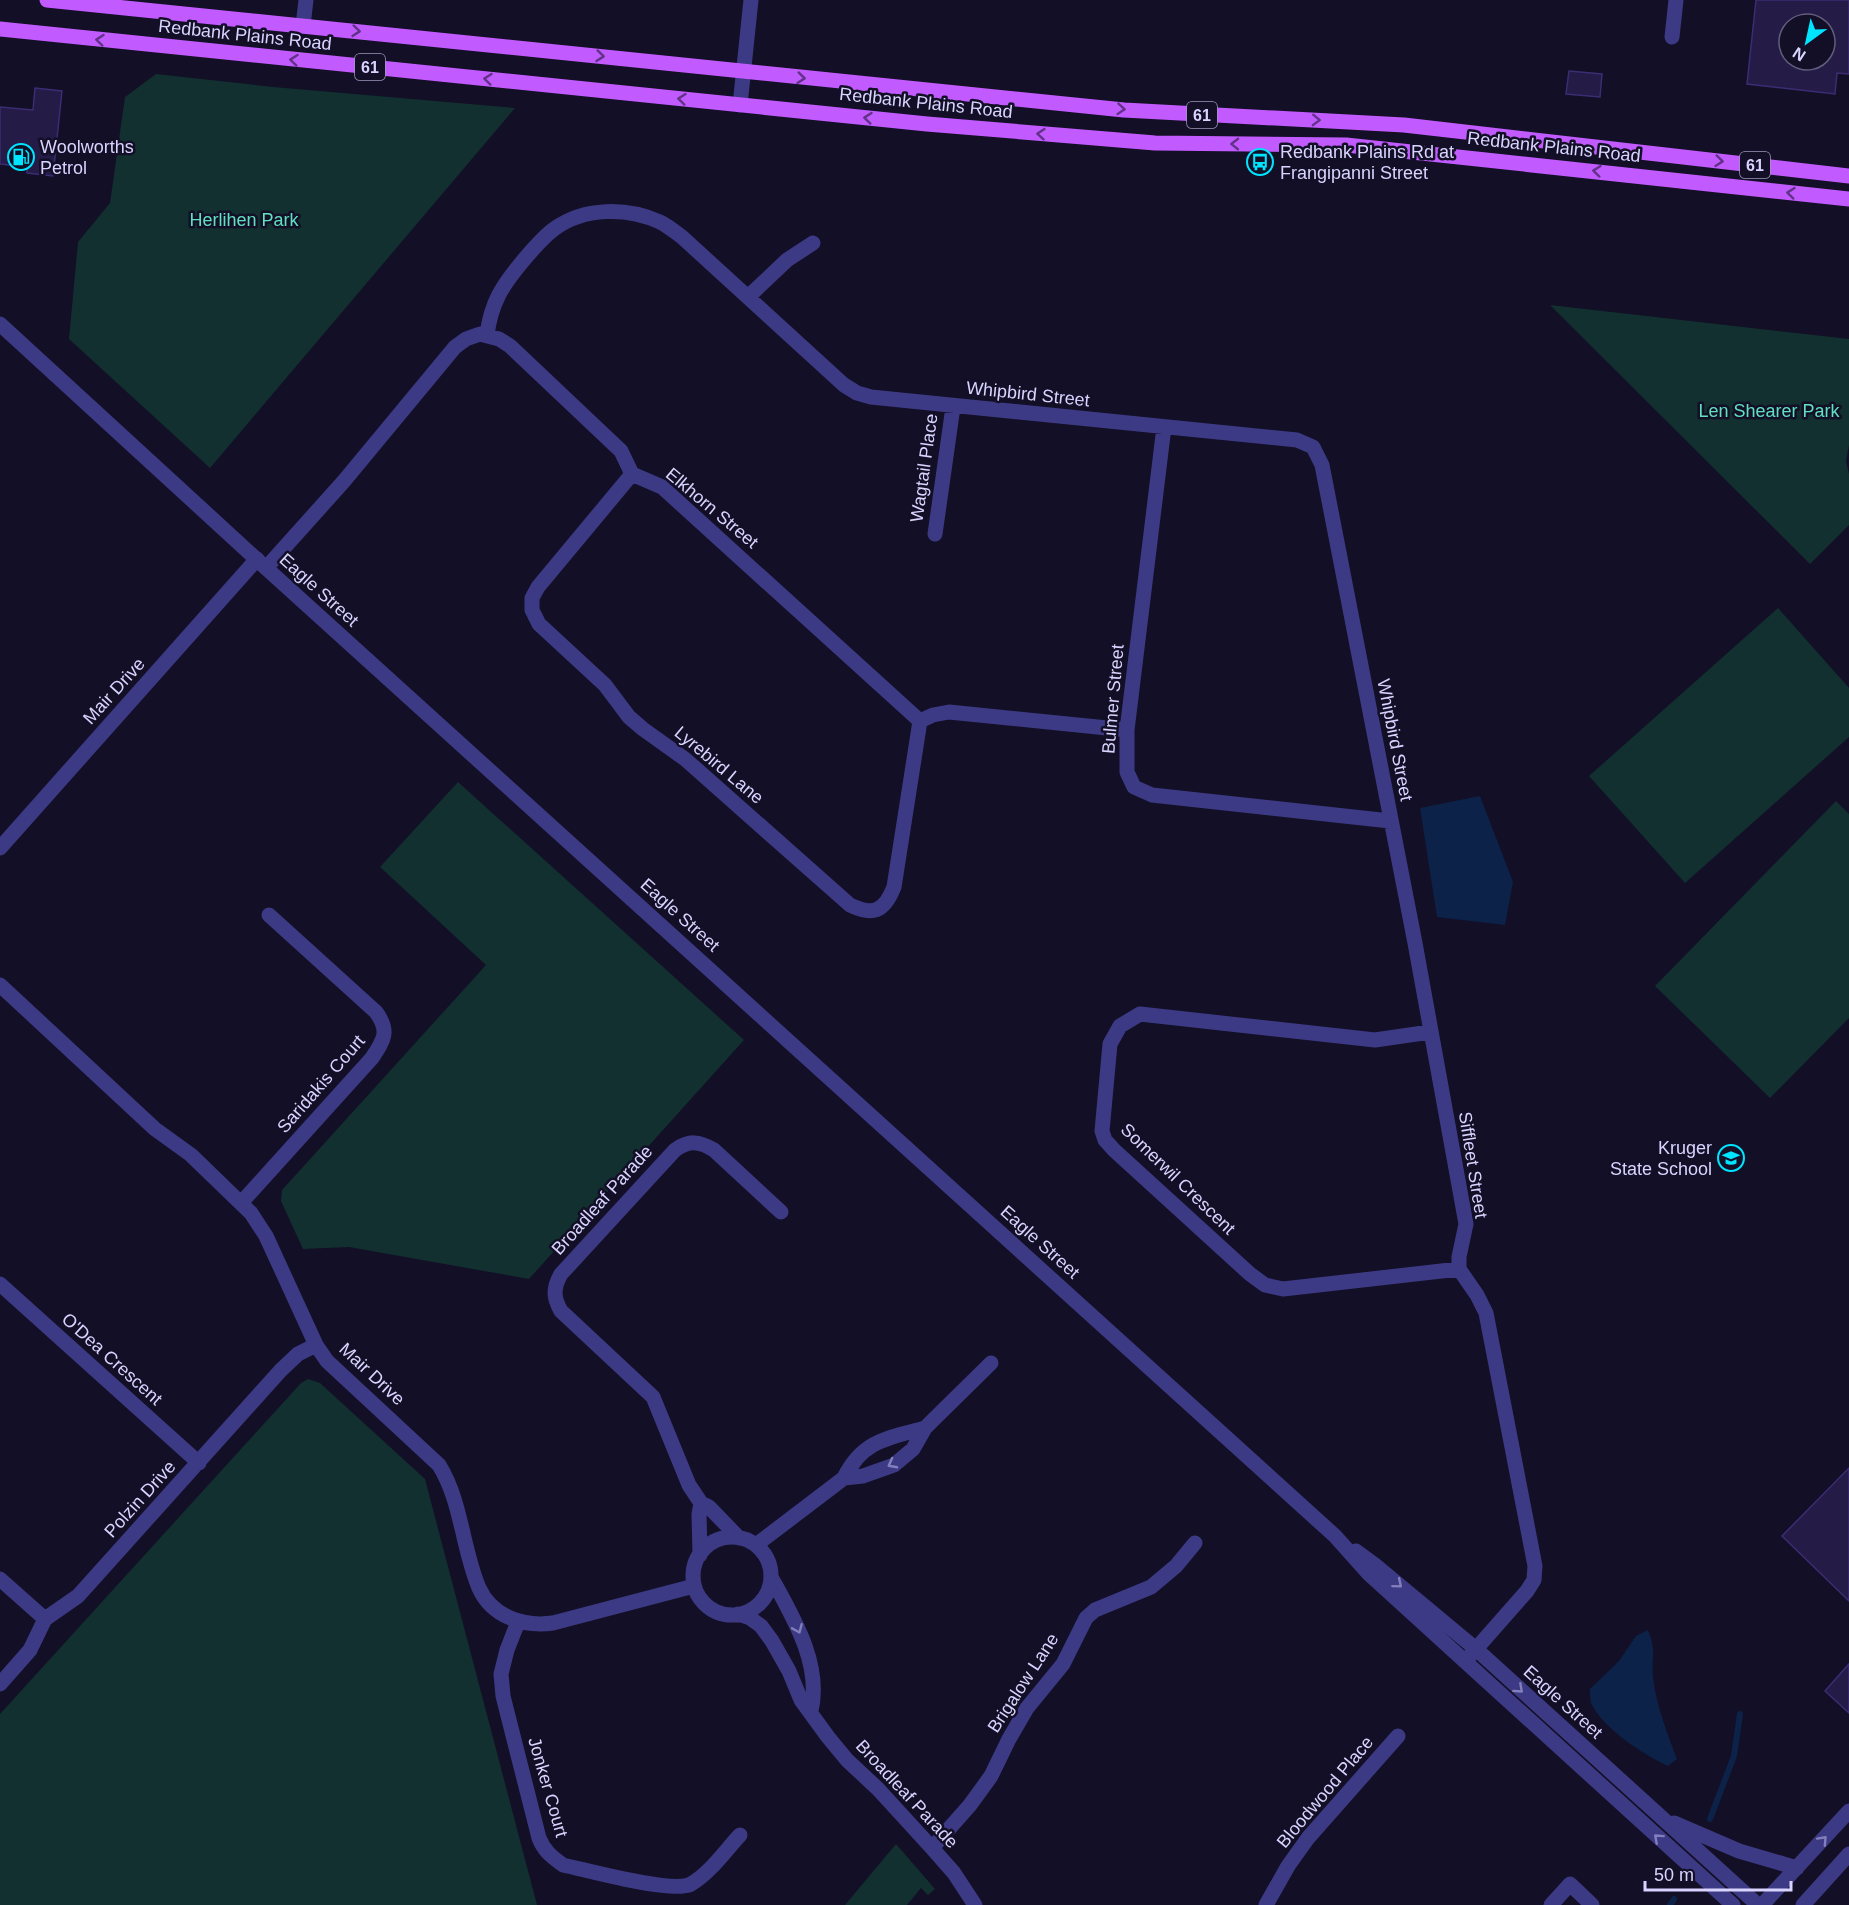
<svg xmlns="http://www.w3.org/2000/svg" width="1849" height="1905" font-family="Helvetica,sans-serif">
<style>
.green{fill:#12302f}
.water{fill:#0c2248}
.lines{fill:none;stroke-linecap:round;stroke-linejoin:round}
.stream{stroke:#0c2248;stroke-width:6}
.building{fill:#241b47;stroke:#3b2d73;stroke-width:1.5;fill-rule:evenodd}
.minor{stroke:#3d3a85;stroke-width:15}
.tertiary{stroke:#3d3a85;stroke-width:15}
.primary{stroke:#c25bff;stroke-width:15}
.oneway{stroke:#623188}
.oneway2{stroke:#837fbc}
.labels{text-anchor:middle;stroke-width:5;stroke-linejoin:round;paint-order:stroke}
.shield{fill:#130f26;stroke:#9e99be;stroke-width:1.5}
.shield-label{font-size:16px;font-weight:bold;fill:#d9d4ff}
.street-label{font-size:18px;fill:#d9d4ff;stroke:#130f26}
.poi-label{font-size:18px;fill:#d9d4ff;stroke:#130f26;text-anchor:start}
.park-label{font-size:18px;fill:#5fe0c0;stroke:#130f26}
</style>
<rect width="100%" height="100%" fill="#130f26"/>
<path class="green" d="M156 74 273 87 515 108 210 468 69 339 78 242 110 203 125 97Z
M1550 305 1849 339V445L1846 461 1849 474V525L1810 564Z
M1778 608 1849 688V737L1685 883 1589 776Z
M458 782 744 1040 529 1279 349 1247 303 1249 281 1201 282 1190 486 965 380 867Z
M1836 801 1849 814V1018L1770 1098 1655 986Z
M308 1379 320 1383 425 1479 537 1905H0V1714L301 1383Z
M896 1844 935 1889 928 1895 921 1888 907 1905H845Z"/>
<path class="water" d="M1480 796 1513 882 1505 925 1437 917 1420 808Z
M1648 1630C1657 1652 1651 1656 1653 1677 1656 1704 1667 1733 1677 1759L1668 1766C1644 1755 1602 1728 1591 1703 1590 1699 1590 1694 1590 1689L1619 1661 1636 1636Z"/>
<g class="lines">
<path class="stream" d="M1710 1819 1734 1756 1740 1714
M1670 1905 1674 1899"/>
</g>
<path class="building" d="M1756 0H1849V74L1837 73 1835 94 1747 84ZM1789 24H1825V60H1789Z
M1569 71 1602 74 1600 97 1566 94Z
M35 88 62 91 53 176 27 173V167L0 164V107L33 110Z
M1849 1468V1601L1782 1536Z
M1849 1664V1713L1825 1691Z"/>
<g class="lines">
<path class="minor" d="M303 26 306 0
M1672 37 1676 0
M740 105 751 0
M748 297 787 260 813 243
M487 335C491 303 502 286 522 262 532 250 542 238 554 229 584 207 627 207 660 222 668 226 675 232 682 237L844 385 857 393 871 397 1297 440 1313 447 1322 465 1415 943 1466 1224 1459 1257V1269L1477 1295 1486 1313 1535 1566 1534 1580 1527 1591 1468 1658
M1164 427 1127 730V772L1134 787 1152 795 1390 821
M632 474 538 587 532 598V610L539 624 605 685 629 717 643 729 685 759 850 905C873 916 884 912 894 887L920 721
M935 534 953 407
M266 568 344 481 455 347 466 339 480 334 499 339 510 346 621 451 632 474 662 487 920 721 933 715 949 712 1127 730
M0 848 257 559
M0 985 155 1129 191 1155 251 1213 266 1236 316 1345 327 1361 439 1465C462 1502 462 1548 479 1588 492 1617 524 1627 553 1623L694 1586
M1430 1032 1375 1040 1140 1014 1120 1026 1110 1044 1102 1131 1105 1140 1114 1150 1250 1274 1265 1285 1283 1289 1459 1269
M241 1203 372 1058C384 1040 390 1031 376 1012L269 915
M0 1284 199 1463
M844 1478 863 1476 894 1465 913 1449 925 1428 991 1363
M693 1576a39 39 0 1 1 78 0a39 39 0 1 1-78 0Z
M739 1538 709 1507 701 1503 689 1485 653 1397 561 1311C553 1297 553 1288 561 1274L675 1150C689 1140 699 1141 714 1150L781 1212
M756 1545 844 1478C862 1441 887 1438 925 1428
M700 1555 699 1514 701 1503
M771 1577C793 1617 822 1664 811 1711
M0 1579 45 1619
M738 1614 750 1618 761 1626 772 1641 789 1671 801 1700 828 1737 847 1760 878 1789 932 1848 954 1873 975 1905
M518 1622 507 1650 501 1674 503 1696 539 1838C544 1851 552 1857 563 1865 587 1870 672 1894 691 1884 710 1873 725 1851 740 1835
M0 1684 30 1650 45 1619 78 1596 281 1370 298 1354 316 1345
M932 1848 970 1805 991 1776 1009 1739 1027 1708 1063 1664 1086 1618 1095 1610 1151 1587 1176 1566 1195 1543
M1266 1905 1288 1866 1308 1838 1398 1736
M1551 1905 1570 1884 1592 1905"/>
<path class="tertiary" d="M0 324 266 568 1335 1536 1369 1574 1733 1905
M1356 1551 1375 1565 1476 1649 1758 1905
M1674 1823 1739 1851 1797 1868
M1762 1905 1849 1811
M1803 1905 1849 1854"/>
<path class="primary" d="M47 0 1124 110 1404 125 1849 176
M0 29 927 124 1155 143 1346 145 1849 199"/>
</g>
<defs><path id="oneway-chevron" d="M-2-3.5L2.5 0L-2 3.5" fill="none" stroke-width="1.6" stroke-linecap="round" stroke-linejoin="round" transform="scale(1.5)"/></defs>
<g class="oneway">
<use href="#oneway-chevron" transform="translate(356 31) rotate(6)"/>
<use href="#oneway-chevron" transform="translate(100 40) rotate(-174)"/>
<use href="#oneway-chevron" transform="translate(600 56) rotate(6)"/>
<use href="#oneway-chevron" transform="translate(294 60) rotate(-174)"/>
<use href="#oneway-chevron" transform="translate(801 78) rotate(6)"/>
<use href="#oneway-chevron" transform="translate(488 79) rotate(-174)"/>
<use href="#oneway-chevron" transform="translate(682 99) rotate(-174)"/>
<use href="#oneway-chevron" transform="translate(1121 109) rotate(5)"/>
<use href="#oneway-chevron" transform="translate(868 118) rotate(-174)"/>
<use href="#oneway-chevron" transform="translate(1316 120) rotate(2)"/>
<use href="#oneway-chevron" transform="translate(1041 134) rotate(-175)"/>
<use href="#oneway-chevron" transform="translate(1235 144) rotate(-179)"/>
<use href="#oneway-chevron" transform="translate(1719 161) rotate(6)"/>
<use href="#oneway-chevron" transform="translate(1597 171) rotate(-174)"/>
<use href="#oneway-chevron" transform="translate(1791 193) rotate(-174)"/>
</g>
<g class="oneway2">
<use href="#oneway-chevron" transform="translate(892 1464) rotate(152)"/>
<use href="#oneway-chevron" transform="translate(1398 1584) rotate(40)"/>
<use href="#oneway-chevron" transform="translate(798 1629) rotate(67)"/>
<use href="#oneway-chevron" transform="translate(1519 1689) rotate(42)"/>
<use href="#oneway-chevron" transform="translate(1658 1838) rotate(-138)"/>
<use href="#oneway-chevron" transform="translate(1823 1840) rotate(-47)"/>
</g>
<defs>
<symbol id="fuel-ring" viewBox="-11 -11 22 22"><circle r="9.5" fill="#130f26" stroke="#00e5ff" stroke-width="1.5"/><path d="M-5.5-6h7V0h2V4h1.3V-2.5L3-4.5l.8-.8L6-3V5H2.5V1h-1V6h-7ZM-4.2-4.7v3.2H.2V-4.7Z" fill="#00e5ff"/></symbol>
<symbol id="bus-ring" viewBox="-11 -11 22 22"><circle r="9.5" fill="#130f26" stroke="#00e5ff" stroke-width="1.5"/><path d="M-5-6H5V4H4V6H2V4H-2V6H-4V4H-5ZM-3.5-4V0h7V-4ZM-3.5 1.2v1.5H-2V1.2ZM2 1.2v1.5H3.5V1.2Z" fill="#00e5ff"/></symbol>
<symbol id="school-ring" viewBox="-11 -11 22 22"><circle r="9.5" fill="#130f26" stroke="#00e5ff" stroke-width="1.5"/><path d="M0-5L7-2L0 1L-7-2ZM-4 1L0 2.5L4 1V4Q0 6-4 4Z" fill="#00e5ff"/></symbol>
</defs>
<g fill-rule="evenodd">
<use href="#fuel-ring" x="6" y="142" width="30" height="30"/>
<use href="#bus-ring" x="1245" y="147" width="30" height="30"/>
<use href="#school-ring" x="1716" y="1143" width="30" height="30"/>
</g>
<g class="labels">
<g class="shield">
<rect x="355" y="54" width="30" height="26" rx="4.5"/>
<rect x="1187" y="102" width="30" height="26" rx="4.5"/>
<rect x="1740" y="152" width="30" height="26" rx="4.5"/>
</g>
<g class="shield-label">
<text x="370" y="73">61</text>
<text x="1202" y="121">61</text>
<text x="1755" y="171">61</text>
</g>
<g class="street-label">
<text transform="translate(245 35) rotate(6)" y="6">Redbank Plains Road</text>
<text transform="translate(926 103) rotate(6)" y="6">Redbank Plains Road</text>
<text transform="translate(1554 147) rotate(6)" y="6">Redbank Plains Road</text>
<text transform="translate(1028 394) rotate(6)" y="6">Whipbird Street</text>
<text transform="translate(924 468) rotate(-82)" y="6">Wagtail Place</text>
<text transform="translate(712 508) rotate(40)" y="6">Elkhorn Street</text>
<text transform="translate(319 590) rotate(42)" y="6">Eagle Street</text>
<text transform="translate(114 691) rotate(-48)" y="6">Mair Drive</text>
<text transform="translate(1113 699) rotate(-85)" y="6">Bulmer Street</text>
<text transform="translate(1395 740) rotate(79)" y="6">Whipbird Street</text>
<text transform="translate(719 765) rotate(40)" y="6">Lyrebird Lane</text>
<text transform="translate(680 915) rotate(42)" y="6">Eagle Street</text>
<text transform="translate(321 1084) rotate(-49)" y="6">Saridakis Court</text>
<text transform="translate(1473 1165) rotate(81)" y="6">Siffleet Street</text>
<text transform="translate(1178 1179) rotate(44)" y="6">Somerwil Crescent</text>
<text transform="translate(602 1200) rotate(-48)" y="6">Broadleaf Parade</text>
<text transform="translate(1040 1242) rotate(42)" y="6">Eagle Street</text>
<text transform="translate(112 1359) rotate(42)" y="6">O'Dea Crescent</text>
<text transform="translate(372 1374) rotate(43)" y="6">Mair Drive</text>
<text transform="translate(140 1499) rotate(-48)" y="6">Polzin Drive</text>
<text transform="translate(1023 1683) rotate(-57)" y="6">Brigalow Lane</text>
<text transform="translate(1563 1702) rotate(42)" y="6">Eagle Street</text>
<text transform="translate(548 1787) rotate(74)" y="6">Jonker Court</text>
<text transform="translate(1325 1792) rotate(-50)" y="6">Bloodwood Place</text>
<text transform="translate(907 1794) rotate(47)" y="6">Broadleaf Parade</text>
</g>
<g class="poi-label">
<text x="40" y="153">Woolworths<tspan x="40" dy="21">Petrol</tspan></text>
<text x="1280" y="158">Redbank Plains Rd at<tspan x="1280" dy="21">Frangipanni Street</tspan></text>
<text x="1712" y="1154" text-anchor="end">Kruger<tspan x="1712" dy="21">State School</tspan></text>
</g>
<g class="park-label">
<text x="244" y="226">Herlihen Park</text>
<text x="1769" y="417">Len Shearer Park</text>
</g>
</g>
<g transform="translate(1807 42) rotate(213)"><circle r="28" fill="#130f26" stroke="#625e7d" stroke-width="1.5"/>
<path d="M0-4.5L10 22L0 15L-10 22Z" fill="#00e5ff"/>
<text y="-9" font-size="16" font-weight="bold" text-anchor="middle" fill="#d9d4ff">N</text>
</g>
<path d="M1645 1881v9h146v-9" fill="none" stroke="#d9d4ff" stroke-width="3"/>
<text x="1654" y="1881" font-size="18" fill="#d9d4ff" stroke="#130f26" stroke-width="4.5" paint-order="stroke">50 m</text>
</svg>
